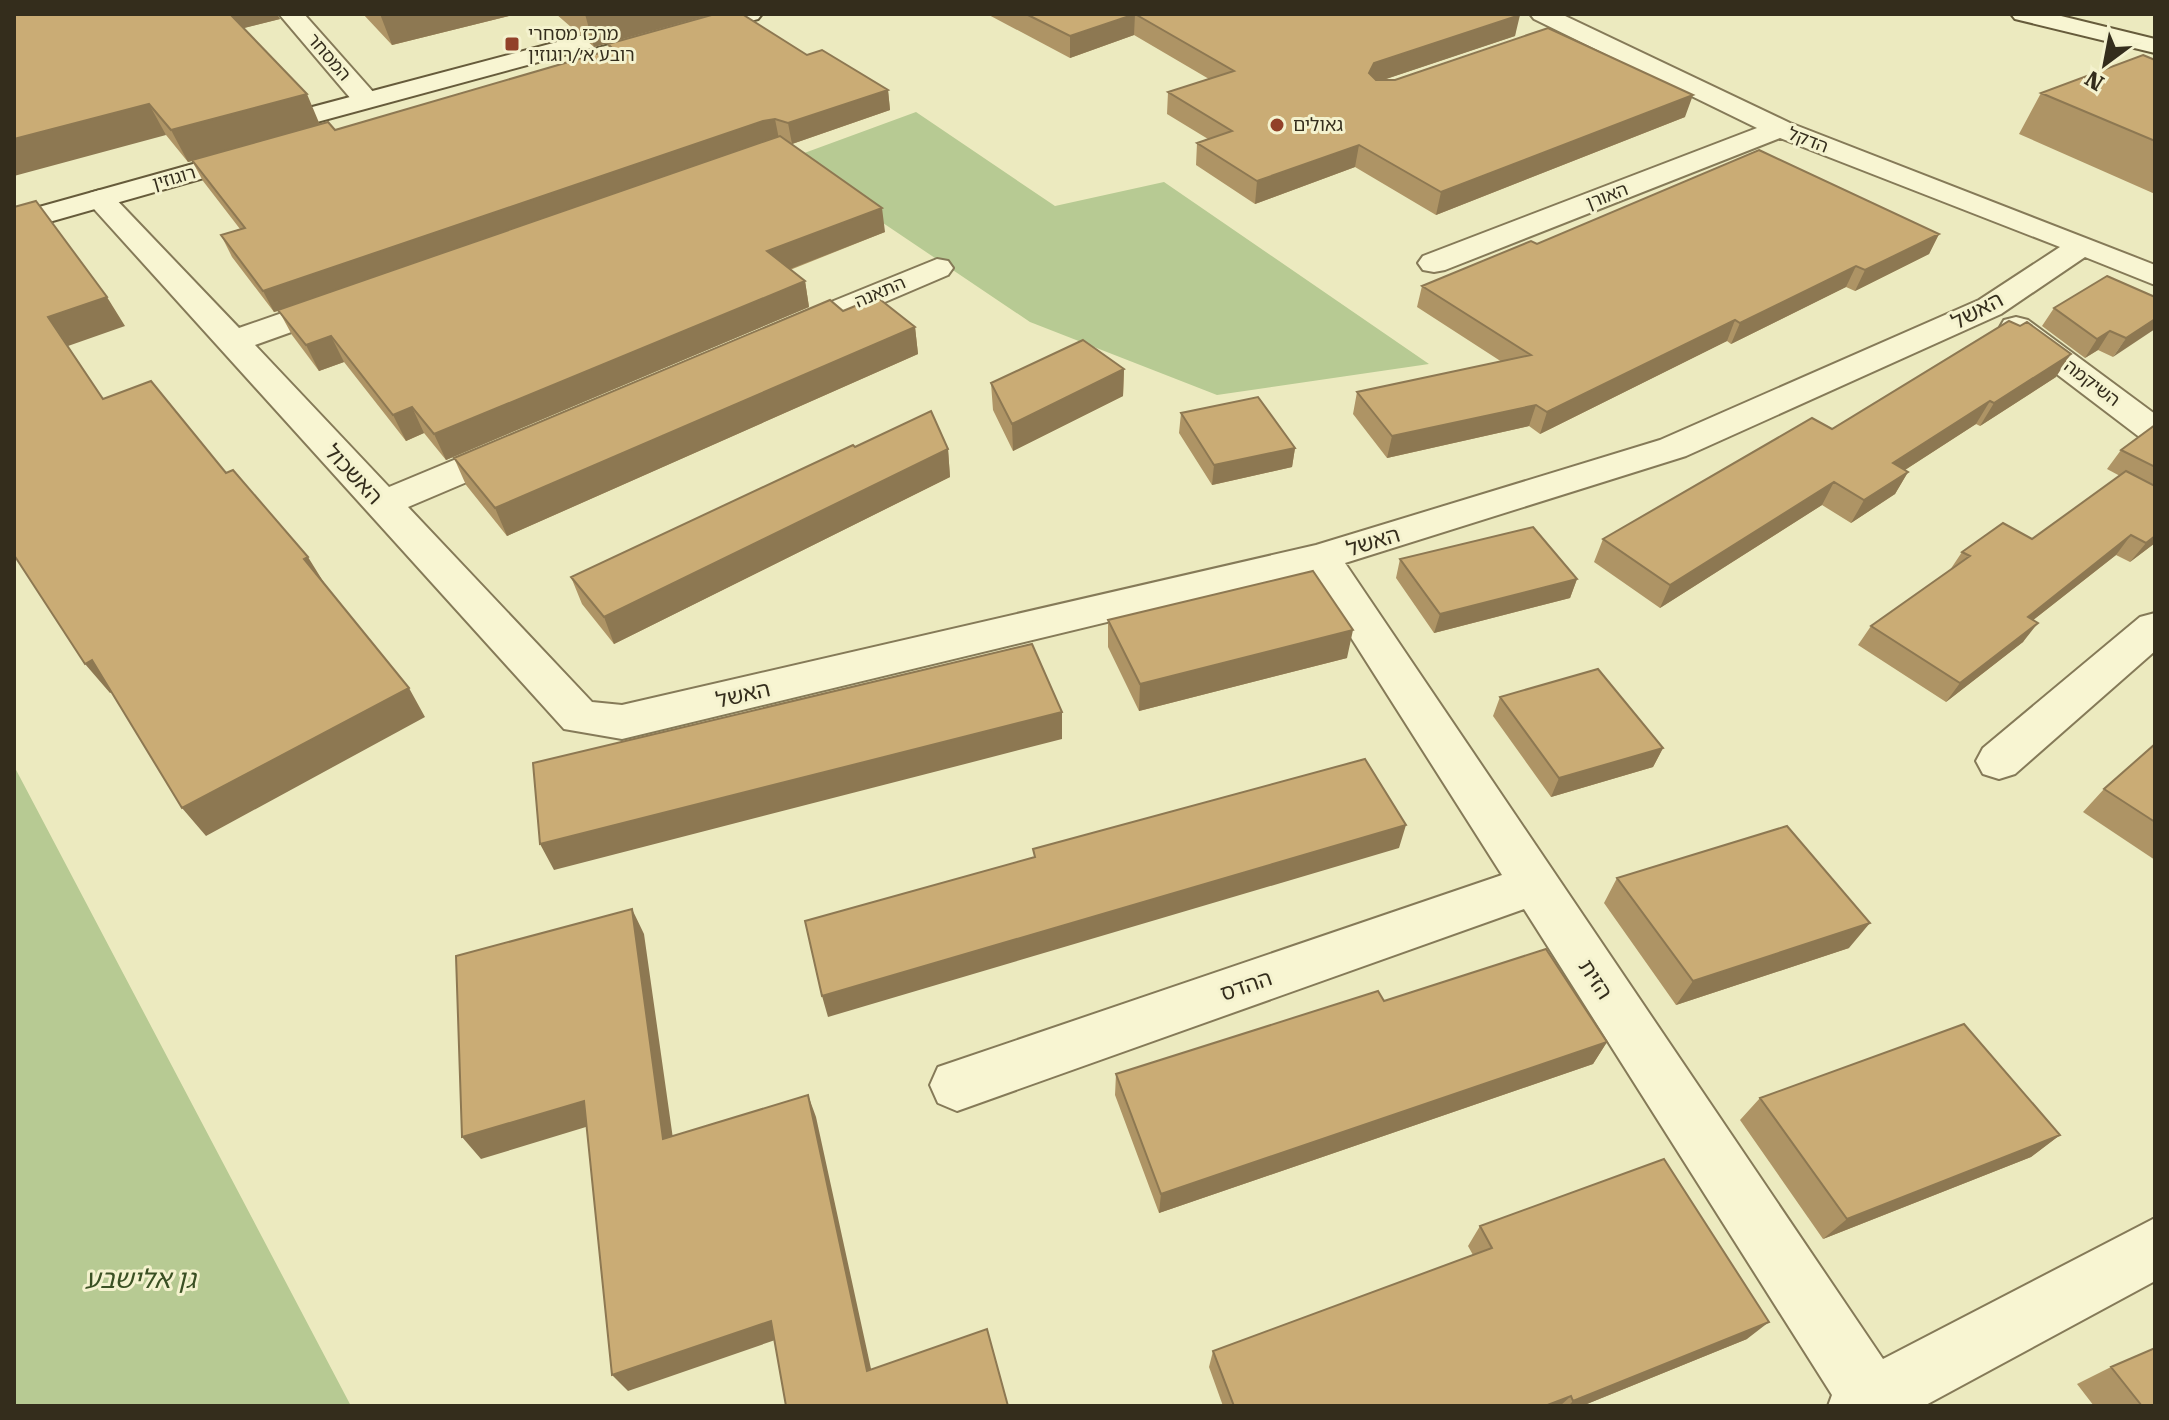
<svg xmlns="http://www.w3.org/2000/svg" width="2169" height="1420" font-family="'Roboto Serif','Noto Sans Hebrew',serif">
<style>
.green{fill:#b7ca93}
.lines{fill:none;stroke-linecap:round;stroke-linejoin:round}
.street-casing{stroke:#857a58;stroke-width:4}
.secondary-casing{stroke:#665b3b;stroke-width:4}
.street{fill:#f8f5d2;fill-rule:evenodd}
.secondary{fill:#f8f5d2;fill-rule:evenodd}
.wall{fill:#ae9465}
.shaded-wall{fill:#8d7852}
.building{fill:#caac75;stroke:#8d7852;stroke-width:2}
.poi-dot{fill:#924129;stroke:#f4f2ce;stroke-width:3}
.labels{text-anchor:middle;stroke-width:6;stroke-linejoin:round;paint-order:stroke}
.far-poi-label{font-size:18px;fill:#342d1c;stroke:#f4f2ce;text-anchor:start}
.far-street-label{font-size:18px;fill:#342d1c;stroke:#f4f2ce}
.street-label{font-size:22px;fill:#342d1c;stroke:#f4f2ce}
.near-park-label{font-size:26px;font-style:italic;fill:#3a5023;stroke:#f4f2ce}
</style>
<rect width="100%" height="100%" fill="#eceabf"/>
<path class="green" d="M916 112 1055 206 1164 182 1429 364 1217 395 1030 322 788 159Z
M14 766 351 1406H14Z"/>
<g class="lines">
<defs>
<path id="street" d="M279 14H304L375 94 379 100 375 106H357Z
M1530 14H1561L1790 123 2155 265V285L2085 257 2001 314 1686 456 1345 563 1883 1359 2155 1218V1281L1924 1406H1828L1832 1395 1524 909 957 1111 938 1103 930 1085 938 1067 1502 875 1310 573 622 739 564 729 85 199 90 193 100 190 110 193 239 328 331 296 342 293 353 296 358 303 353 310 255 345 389 487 502 440 515 437 528 440 533 448 528 456 408 507 592 702 622 705 1316 545 1660 440 1979 300 2060 247 1780 138 1445 270 1434 272 1423 270 1418 263 1423 256 1757 128 1534 19Z
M937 259 948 261 953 268 948 275 796 340 784 343 772 340 767 333 772 326Z
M2016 317 2028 320 2155 414V442L2142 439 2004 334 2000 327 2004 320Z
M2155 613V651L2015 774 1999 779 1983 774 1976 761 1983 748 2140 617Z"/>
<path id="secondary" d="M723 14H762L758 19 686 39 677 37 674 32 677 27Z
M2011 14H2053L2155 39V53L2015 19Z
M644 19 653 21 656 26 653 31 258 138 248 136 244 130 248 124Z
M254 147 264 149 268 155 264 161 14 232V214Z"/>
</defs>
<use href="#street" class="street-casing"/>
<use href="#secondary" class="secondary-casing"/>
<use href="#street" class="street"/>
<use href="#secondary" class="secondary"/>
</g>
<path class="wall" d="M14 14H277L280 19 244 28 320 124 335 130 609 50 608 44 807 55 888 90 890 110 792 144 885 232 790 270 805 281 809 307 446 460 424 433 406 441 344 362 319 371 292 335 279 311 274 312 232 257 221 235 240 229 203 181 192 161 188 162 166 135Z
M363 14H517L392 45Z
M556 14H713L594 47Z
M987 14H1517L1515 36 1383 80 1685 117 1436 215 1355 167 1255 204 1196 165 1197 143 1208 139 1167 114 1168 92 1209 79 1134 35 1070 58Z
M2155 60V194L2019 134 2041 93Z
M1939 234 1929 254 1855 291 1846 287 1731 344 1727 341 1540 434 1529 426 1387 458 1353 414 1357 392 1502 362 1417 307 1422 286 1537 244Z
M2155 297 2113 357 2098 350 2085 358 2042 326 2054 308Z
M843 311 915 327 918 354 507 536 466 485 454 458Z
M1124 369 1123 396 1013 451 993 410 991 383Z
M2056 377 1980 426 1976 424 1905 470 1908 472 1895 494 1851 523 1822 505 1660 608 1594 562 1603 539 1832 429Z
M1181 413 1295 448 1292 467 1212 485 1179 433Z
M2155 425V543L2130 562 2116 555 2033 620 2023 642 1946 702 1858 645 1871 626 1950 570 1962 552 2032 539 2120 476 2107 469 2121 450Z
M948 449 950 477 614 644 582 604 571 577Z
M1400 559 1577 579 1570 598 1434 633 1396 578Z
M1108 620 1347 658 1139 711 1108 647Z
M1500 697 1663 748 1653 767 1551 797 1493 716Z
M2155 744V860L2083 812 2104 789Z
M1617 878 1849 948 1676 1005 1604 903Z
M1384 1001 1607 1042 1593 1064 1159 1213 1115 1095 1116 1074Z
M1760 1098 2060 1135 2031 1157 1823 1239 1740 1120Z
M1480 1226 1747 1339 1582 1406H1223L1209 1367 1213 1351 1473 1255 1468 1246Z
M2111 1367 2155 1406H2094L2077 1384Z"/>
<path class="shaded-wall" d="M224 14H277L280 19 232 31Z
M380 14H517L392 45Z
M585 14H713L594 47Z
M1135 14 1134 35 1070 58V36Z
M1520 15 1515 36 1371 84 1369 73 1374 63Z
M888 90 890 110 792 144 788 123Z
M307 94 320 125 188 162 171 130Z
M1693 95 1685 117 1436 215 1441 192Z
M149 104 166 135 14 176V139Z
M775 119 779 139 767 141 274 312 263 291 763 121Z
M1359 145 1355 167 1255 204 1257 181Z
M882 208 885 232 772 276 767 251Z
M1939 234 1929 254 1855 291 1865 270Z
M1856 266 1846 287 1731 344 1740 323Z
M805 281 809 307 446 460 434 434Z
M107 297 125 326 68 346 48 317Z
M2155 319V329L2113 357 2126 338Z
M1735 320 1727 341 1540 434 1547 412Z
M915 327 918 354 507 536 495 508Z
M2110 331 2098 350 2085 358 2097 339Z
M331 336 344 362 319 371 306 345Z
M2071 354 2056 377 1980 426 1994 403Z
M1124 369 1123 396 1013 451 1012 424Z
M1990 401 1976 424 1880 486 1893 463Z
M1536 405 1529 426 1387 458 1392 436Z
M412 407 424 433 406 441 393 415Z
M1295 448 1292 467 1212 485 1214 465Z
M948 449 950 477 614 644 604 617Z
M1908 472 1895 494 1851 523 1864 500Z
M1834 482 1822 505 1660 608 1670 585Z
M2131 535 2116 555 2013 636 2028 617Z
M2155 536V543L2130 562 2146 543Z
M308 557 326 586 304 559Z
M1577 579 1570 598 1434 633 1440 614Z
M2038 623 2023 642 1946 702 1960 683Z
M1353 630 1347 658 1139 711 1140 684Z
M92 660 117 690 110 693 85 664Z
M409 688 425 717 206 836 182 808Z
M1062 712V739L554 870 540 844Z
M1663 748 1653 767 1551 797 1559 778Z
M1406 825 1399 848 828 1017 822 996Z
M632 909 644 934 676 1160 663 1139Z
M1870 923 1849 948 1676 1005 1693 981Z
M1607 1042 1593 1064 1159 1213 1161 1194Z
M808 1095 816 1117 875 1387 867 1371Z
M584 1101 599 1123 481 1159 462 1137Z
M2060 1135 2031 1157 1823 1239 1847 1219Z
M771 1321 781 1338 628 1391 612 1375Z
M1769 1322 1747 1339 1582 1406H1568L1573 1401Z
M1571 1396 1560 1406H1545Z"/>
<path class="building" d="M14 14H230L307 94 171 130 149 104 14 139Z
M715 14H742L807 55 822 50 888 90 788 123 775 119 763 121 263 291 221 235 245 228 192 160 328 122 335 130 613 49 608 44Z
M1026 14H1517L1520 15 1374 63 1369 73 1376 80H1395L1548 28 1693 95 1441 192 1359 145 1257 181 1197 143 1232 131 1168 92 1234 71 1135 14 1070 36Z
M2143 55 2155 60V141L2041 93Z
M780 136 882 208 767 251 805 281 434 434 412 407 393 415 331 336 306 345 278 310Z
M1759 150 1939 234 1865 270 1856 266 1740 323 1735 320 1547 412 1536 405 1392 436 1357 392 1531 355 1422 286 1531 241 1537 244Z
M36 201 107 297 48 317 103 399 151 381 226 473 233 470 308 557 304 559 409 688 182 808 92 660 85 664 14 555V207Z
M2107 276 2155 297V319L2126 338 2110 331 2097 339 2054 308Z
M877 297 915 327 495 508 454 458 830 300 843 311Z
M2009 321 2020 326 2027 322 2071 354 1994 403 1990 401 1893 463 1908 472 1864 500 1834 482 1670 585 1603 539 1812 418 1832 429Z
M1083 340 1124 369 1012 424 991 383Z
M1258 397 1295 448 1214 465 1181 413Z
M931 411 948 449 604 617 571 577 853 445 855 447Z
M2155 425V467L2121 450Z
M2126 471 2155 486V536L2146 543 2131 535 2028 617 2038 623 1960 683 1871 626 1970 556 1962 552 2003 523 2032 539Z
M1533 527 1577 579 1440 614 1400 559Z
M1313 571 1353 630 1140 684 1108 620Z
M1032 644 1062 712 540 844 533 763Z
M1598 669 1663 748 1559 778 1500 697Z
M2155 744V822L2104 789Z
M1365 759 1406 825 822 996 805 921 1035 857 1033 849Z
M1787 826 1870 923 1693 981 1617 878Z
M632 909 663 1139 808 1095 867 1371 987 1329 1008 1406H786L771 1321 612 1375 584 1101 462 1137 456 956Z
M1546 949 1607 1042 1161 1194 1116 1074 1378 991 1384 1001Z
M1964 1024 2060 1135 1847 1219 1760 1098Z
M1664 1159 1769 1322 1573 1401 1571 1396 1545 1406H1234L1213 1351 1492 1248 1480 1226Z
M2155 1348V1406H2142L2111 1367Z"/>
<g class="poi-dot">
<rect x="504" y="36" width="16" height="16" rx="4"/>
<circle cx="1277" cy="125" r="8"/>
</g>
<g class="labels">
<g class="far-poi-label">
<text x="528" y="40">מרכז מסחרי<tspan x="528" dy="21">רובע א׳/רוגוזין</tspan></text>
<text x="1293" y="131">גאולים</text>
</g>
<g class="far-street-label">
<text transform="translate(329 57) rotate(49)" y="6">המסחר</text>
<text transform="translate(1808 140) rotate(21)" y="6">הדקל</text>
<text transform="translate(174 178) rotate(-16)" y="6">רוגוזין</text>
<text transform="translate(1607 196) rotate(-21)" y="6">האורן</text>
<text transform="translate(880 292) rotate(-23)" y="6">התאנה</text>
<text transform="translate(2092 383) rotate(37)" y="6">השיקמה</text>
</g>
<g class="street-label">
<text transform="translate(1977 310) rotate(-28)" y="8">האשל</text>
<text transform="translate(354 474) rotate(47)" y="8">האשכול</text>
<text transform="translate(1373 541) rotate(-17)" y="8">האשל</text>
<text transform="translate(743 694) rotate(-13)" y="8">האשל</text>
<text transform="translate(1596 979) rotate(57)" y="8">הזית</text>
<text transform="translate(1246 985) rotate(-19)" y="8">ההדס</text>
</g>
<g class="near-park-label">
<text x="140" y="1288">גן אלישבע</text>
</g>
</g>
<rect width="2169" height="1420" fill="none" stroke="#342d1c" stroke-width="32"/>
<g transform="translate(2105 64) rotate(212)" stroke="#f4f2ce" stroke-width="6" paint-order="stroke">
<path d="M0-6L14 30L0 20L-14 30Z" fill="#342d1c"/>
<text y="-12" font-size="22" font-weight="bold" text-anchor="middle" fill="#342d1c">N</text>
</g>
</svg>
